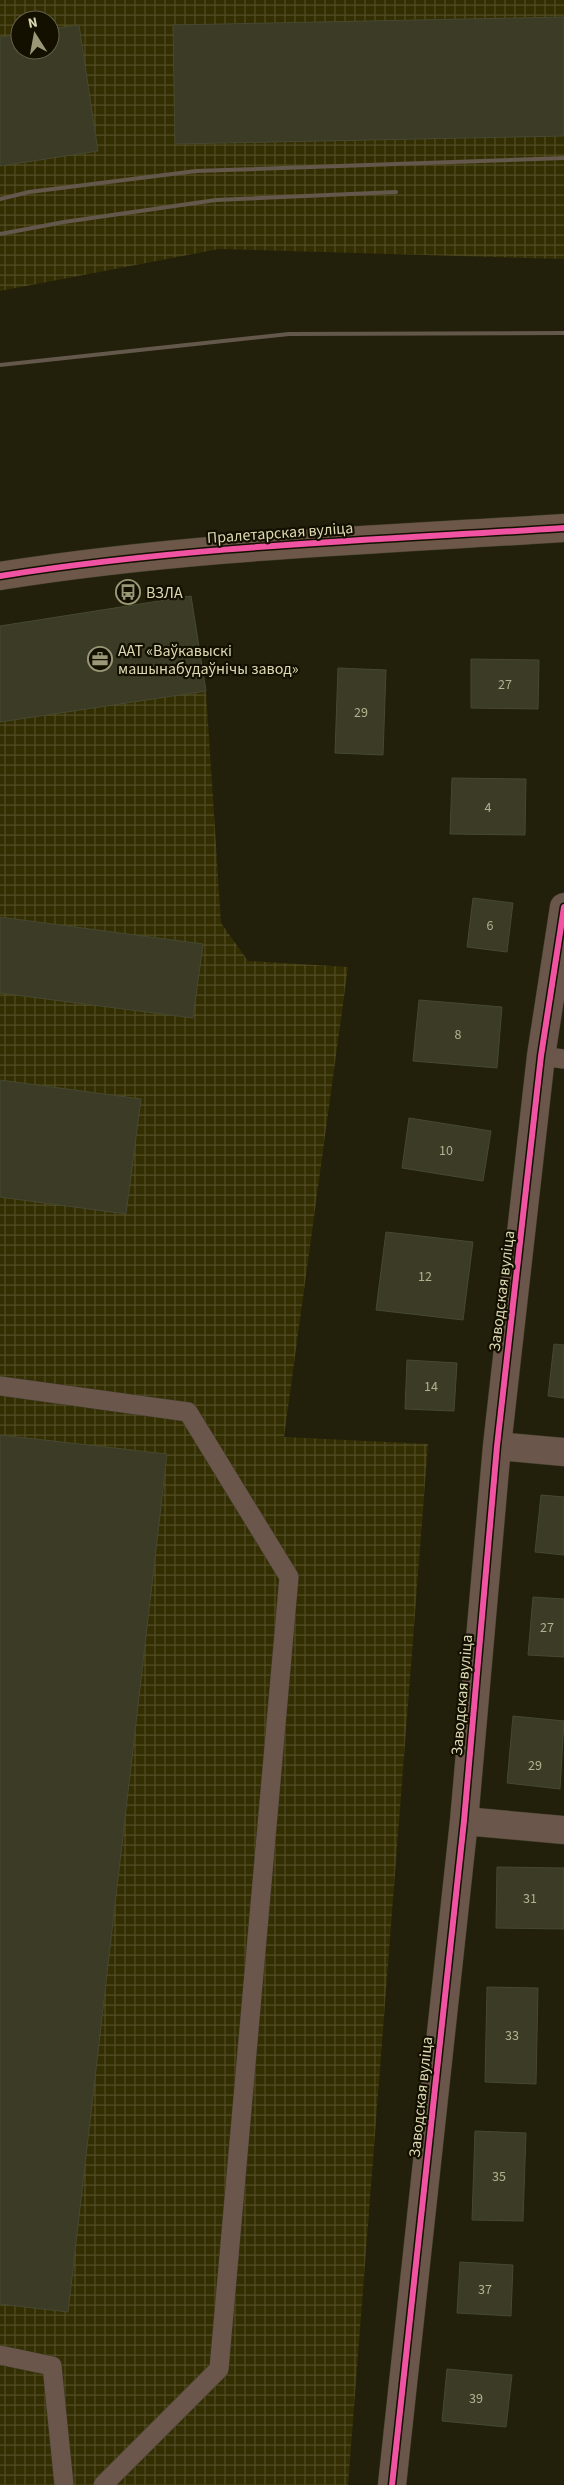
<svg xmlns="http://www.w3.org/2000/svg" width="564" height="2485" font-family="'Source Sans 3',sans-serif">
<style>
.industrial{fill:url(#industrial-grid);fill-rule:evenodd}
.building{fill:#3b3b26;stroke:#464930}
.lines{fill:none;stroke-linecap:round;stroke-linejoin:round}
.lane-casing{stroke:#3e3c28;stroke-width:20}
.street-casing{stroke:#3e3c28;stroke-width:29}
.secondary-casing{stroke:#3e3c28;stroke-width:29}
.lane{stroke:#6b564b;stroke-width:19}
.street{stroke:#6b564b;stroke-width:28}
.secondary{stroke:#6d5748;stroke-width:28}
.rail{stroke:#63584b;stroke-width:4}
.cycleway-casing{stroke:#131000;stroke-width:9}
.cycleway{stroke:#f153a3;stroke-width:6}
.labels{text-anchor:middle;stroke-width:4.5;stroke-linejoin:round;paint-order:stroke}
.number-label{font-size:14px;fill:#b4b190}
.street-label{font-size:16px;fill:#dcd8b3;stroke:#131000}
.poi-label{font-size:16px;fill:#dcd8b3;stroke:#131000;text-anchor:start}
</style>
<defs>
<pattern id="industrial-grid" width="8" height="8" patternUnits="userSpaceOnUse" patternTransform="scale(1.25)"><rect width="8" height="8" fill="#342f03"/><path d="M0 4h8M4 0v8" fill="none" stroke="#514c25"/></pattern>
</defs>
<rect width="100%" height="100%" fill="#22200a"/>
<path class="industrial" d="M0 0H564V259L219 249 0 291ZM20 20H50V50H20Z
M191 596 206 691 221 923 248 961 348 967 284 1437 428 1444 348 2485H0V626Z"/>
<path class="building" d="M564 17V136L175 144 173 25Z
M79 25 98 151 0 166V37L20 34V50H50V29Z
M191 596 206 691 0 722V626Z
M471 659 539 660 538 709 471 708Z
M338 668 386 670 383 755 335 753Z
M452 778 526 779 525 835 450 834Z
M473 898 513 903 507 952 467 947Z
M0 917 203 944 193 1018 0 993Z
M419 1000 502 1007 497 1068 413 1061Z
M0 1080 141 1099 126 1214 0 1197Z
M409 1118 491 1131 483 1181 402 1168Z
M386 1232 473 1242 463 1320 376 1310Z
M554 1344 564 1345V1398L548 1396Z
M407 1360 457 1363 454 1411 405 1409Z
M0 1435 167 1454 68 2312 0 2304Z
M541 1495 564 1497V1555L535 1552Z
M533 1597 564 1599V1657L528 1655Z
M513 1716 564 1721 560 1789 507 1783Z
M497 1867 564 1868V1929L496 1928Z
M487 1987 538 1988 536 2084 485 2082Z
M475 2131 526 2133 523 2221 472 2220Z
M460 2262 513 2265 511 2316 457 2313Z
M447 2369 512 2375 506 2427 442 2421Z"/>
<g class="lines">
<defs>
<path id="lane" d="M541 1056 564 1059
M0 1386 188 1412 289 1577 219 2369 103 2485
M0 2355 52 2366 64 2485"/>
<path id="street" d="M497 1446 564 1452
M464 1821 564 1830
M392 2485 464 1821 497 1446 541 1056 564 907"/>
<path id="secondary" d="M0 576C187 546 376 540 564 528"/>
</defs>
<use href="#lane" class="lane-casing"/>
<use href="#street" class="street-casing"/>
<use href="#secondary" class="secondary-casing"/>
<use href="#lane" class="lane"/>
<use href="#street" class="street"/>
<use href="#secondary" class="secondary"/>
<path class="rail" d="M0 199 29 192 196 171 564 158
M0 234 64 222 216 200 396 192
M0 365 289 334 564 333"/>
<defs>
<path id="cycleway" d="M0 576C187 546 376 540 564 528
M392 2485 464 1821 497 1446 541 1056 564 907"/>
</defs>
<use href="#cycleway" class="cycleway-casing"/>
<use href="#cycleway" class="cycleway"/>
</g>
<defs>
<symbol id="bus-ring" viewBox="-11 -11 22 22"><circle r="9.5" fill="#131000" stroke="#9b9878" stroke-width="1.5"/><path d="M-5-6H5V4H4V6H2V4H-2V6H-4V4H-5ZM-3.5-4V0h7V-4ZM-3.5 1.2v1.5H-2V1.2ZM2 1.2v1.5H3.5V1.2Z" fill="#9b9878"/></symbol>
<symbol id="office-ring" viewBox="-11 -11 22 22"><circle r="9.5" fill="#131000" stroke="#9b9878" stroke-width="1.5"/><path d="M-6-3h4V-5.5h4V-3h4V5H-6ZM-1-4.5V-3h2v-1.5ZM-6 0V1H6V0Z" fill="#9b9878"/></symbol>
</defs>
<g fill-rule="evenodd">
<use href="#bus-ring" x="114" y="578" width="28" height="28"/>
<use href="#office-ring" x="86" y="645" width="28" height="28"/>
</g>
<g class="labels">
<g class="number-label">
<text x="505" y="689">27</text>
<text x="361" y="717">29</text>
<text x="488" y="812">4</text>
<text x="490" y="930">6</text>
<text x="458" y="1039">8</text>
<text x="446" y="1155">10</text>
<text x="425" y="1281">12</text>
<text x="431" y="1391">14</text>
<text x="547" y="1632">27</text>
<text x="535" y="1770">29</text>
<text x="530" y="1903">31</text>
<text x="512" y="2040">33</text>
<text x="499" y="2181">35</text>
<text x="485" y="2294">37</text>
<text x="476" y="2403">39</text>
</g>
<g class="street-label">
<text transform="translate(280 532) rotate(-4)" y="6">Пралетарская вуліца</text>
<text transform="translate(501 1291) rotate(-83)" y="6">Заводская вуліца</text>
<text transform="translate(461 1695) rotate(-85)" y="6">Заводская вуліца</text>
<text transform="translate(420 2097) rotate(-84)" y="6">Заводская вуліца</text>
</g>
<g class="poi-label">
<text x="146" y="598">ВЗЛА</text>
<text x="118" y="656">ААТ «Ваўкавыскі<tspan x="118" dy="18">машынабудаўнічы завод»</tspan></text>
</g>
</g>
<g transform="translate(35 35) rotate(349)"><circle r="24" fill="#131000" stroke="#636048"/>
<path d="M0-4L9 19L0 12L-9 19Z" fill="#9b9878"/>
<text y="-8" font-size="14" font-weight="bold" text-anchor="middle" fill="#dcd8b3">N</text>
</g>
</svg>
